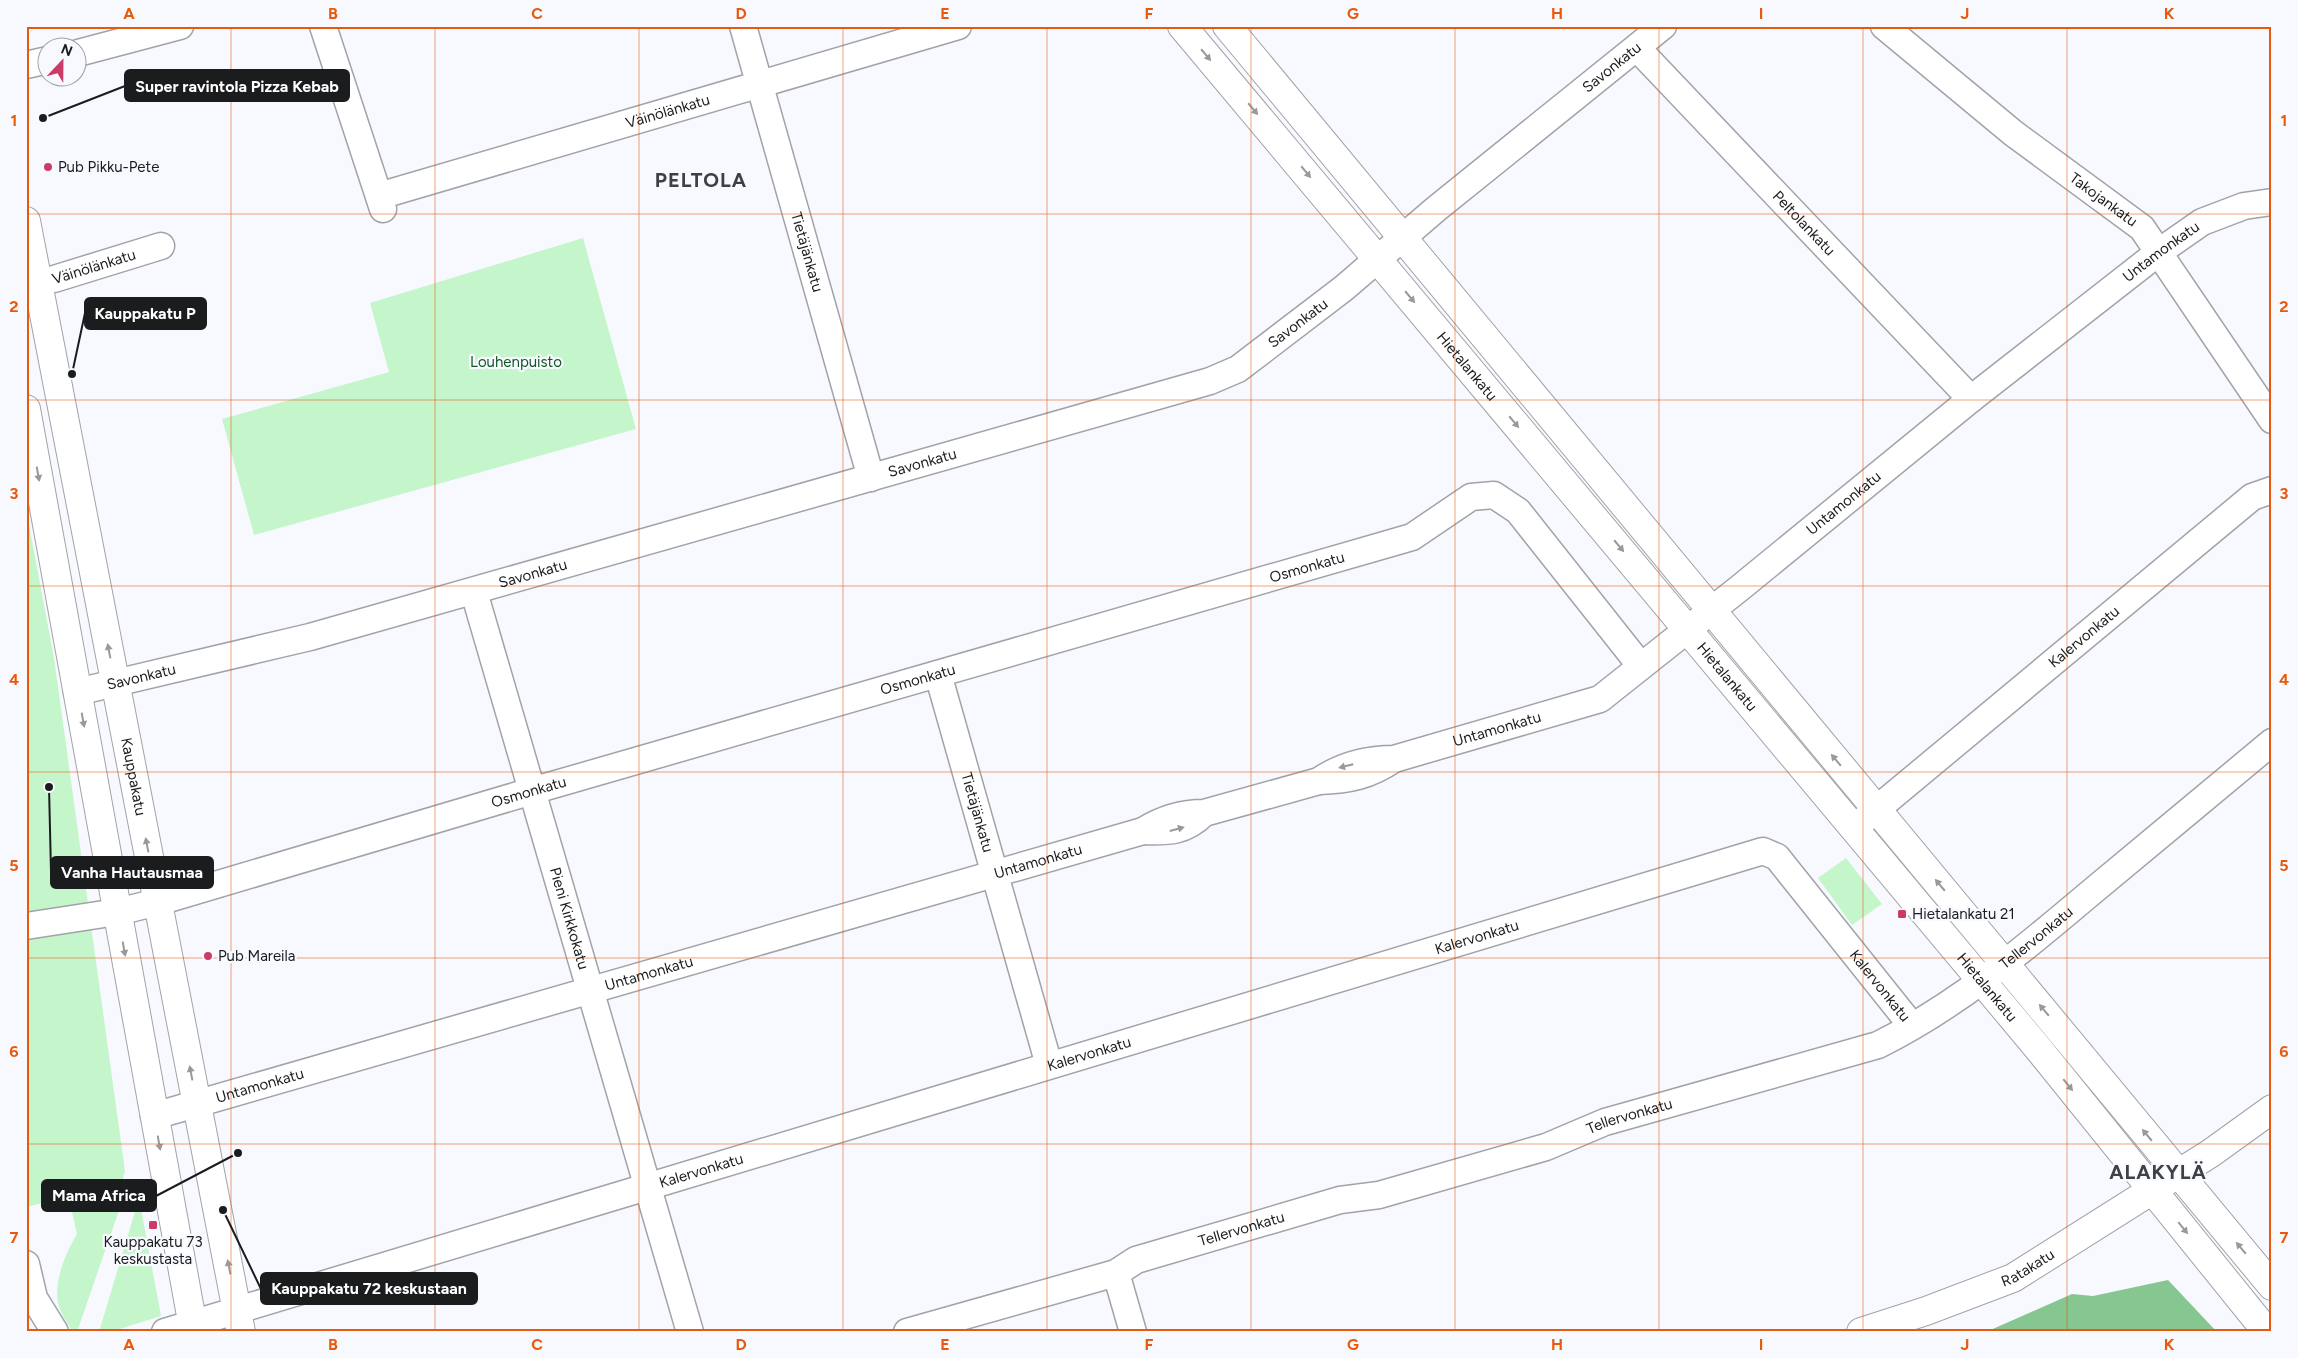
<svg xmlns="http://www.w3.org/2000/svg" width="2298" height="1358" font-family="Figtree,sans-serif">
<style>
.green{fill:#c5f5cb}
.forest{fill:#86c690}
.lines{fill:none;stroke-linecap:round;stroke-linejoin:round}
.minor-casing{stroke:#a0a3a8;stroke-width:29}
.major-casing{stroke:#a0a3a8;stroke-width:30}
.minor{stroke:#fff;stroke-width:26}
.major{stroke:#fff;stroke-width:28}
.oneway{fill:#98999a}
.grid{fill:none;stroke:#e8590c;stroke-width:1;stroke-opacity:0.55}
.poi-dot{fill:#ca3b65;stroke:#f7f9fe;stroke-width:2}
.labels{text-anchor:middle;stroke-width:4.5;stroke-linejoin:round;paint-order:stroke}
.street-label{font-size:15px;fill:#1b1c1e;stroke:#f7f9fe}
.poi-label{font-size:15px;fill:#1b1c1e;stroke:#f7f9fe;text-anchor:start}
.park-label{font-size:15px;fill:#115725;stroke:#f7f9fe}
.district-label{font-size:20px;font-weight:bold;letter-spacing:1px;fill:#3e4045;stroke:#f7f9fe}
.leader{fill:none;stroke:#1b1c1e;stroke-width:2}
.callout-dot{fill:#1b1c1e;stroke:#f7f9fe;stroke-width:2}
.callout{fill:#1b1c1e;stroke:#1b1c1e;stroke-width:2}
.callout-label{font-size:16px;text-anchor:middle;font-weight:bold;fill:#fff}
.neatline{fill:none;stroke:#e8590c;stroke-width:2}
.grid-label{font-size:16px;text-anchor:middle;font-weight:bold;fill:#e8590c}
</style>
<rect width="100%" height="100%" fill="#f7f9fe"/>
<path class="green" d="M583 238 636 429 254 535 222 419 389 372 370 303Z
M26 509 54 658 125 1171 121 1185 26 1207Z
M1846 858 1882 904 1852 925 1818 878Z
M126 1190 77 1332H73C69 1325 64 1319 61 1312 50 1288 65 1254 77 1234L70 1203Z
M139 1198 161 1316 110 1332H99Z"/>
<path class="forest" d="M2168 1280 2217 1332H1986L2072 1294 2093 1296Z"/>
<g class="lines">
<defs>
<g id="minor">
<path d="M323 26 383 209"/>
<path id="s1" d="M743 26 871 478"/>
<path id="s2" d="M1884 26 2013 133 2142 228 2272 420"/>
<path id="s3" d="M1637 48 1971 399"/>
<path d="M78 53 180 26"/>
<path d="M26 65 48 60"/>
<path id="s4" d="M379 196 958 26"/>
<path id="s5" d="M26 283 54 279 161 246"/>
<path id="s6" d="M474 592 690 1332"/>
<path id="s7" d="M938 674 1049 1065"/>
<path id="s8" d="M77 692 310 637 1210 381 1238 369 1344 288 1436 209 1663 26"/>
<path id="s9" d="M1394 759C1369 776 1349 780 1319 781 1342 765 1366 759 1394 759L1600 699 1741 587 1971 399 2159 252 2202 222 2244 206 2272 202"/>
<path d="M1204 813C1185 832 1169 832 1143 831 1162 819 1181 813 1204 813L1319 781"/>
<path id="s10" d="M1854 828 2252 497 2272 490"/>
<path id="s11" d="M26 926 117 912 158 902 542 788 1412 537 1471 497 1494 495 1518 511 1640 665"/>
<path id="s12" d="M154 1116 1143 831"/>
<path d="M26 1264 34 1298 55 1332"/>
<path d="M1116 1273 1133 1332"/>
<path id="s13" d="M165 1332 1763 851 1777 857 1912 1026"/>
<path id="s14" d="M907 1332 1116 1273 1136 1260 1340 1200 1379 1195 1546 1147 1605 1122 1878 1045C1955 1007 2023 950 2088 895 2149 844 2211 793 2272 742"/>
</g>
<g id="major">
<path id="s15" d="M1182 26 2037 1047 2267 1332"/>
<path d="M1227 26 2272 1286"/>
<path id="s16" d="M26 221 241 1332"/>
<path d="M26 409 194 1332"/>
<path id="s17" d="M1861 1332 1926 1311 2013 1278 2211 1153 2272 1109"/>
</g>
</defs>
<use href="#minor" class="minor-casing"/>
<use href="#major" class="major-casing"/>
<use href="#minor" class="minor"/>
<use href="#major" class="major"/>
</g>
<defs><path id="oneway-solid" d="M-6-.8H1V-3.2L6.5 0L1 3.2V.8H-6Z" transform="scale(1.25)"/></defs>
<g class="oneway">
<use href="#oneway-solid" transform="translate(1206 55) rotate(50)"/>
<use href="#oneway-solid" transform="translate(1253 109) rotate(50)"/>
<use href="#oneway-solid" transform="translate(1306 172) rotate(50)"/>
<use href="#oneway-solid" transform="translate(1410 297) rotate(50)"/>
<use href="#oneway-solid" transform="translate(1514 422) rotate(50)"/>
<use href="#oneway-solid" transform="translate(38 474) rotate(80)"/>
<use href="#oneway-solid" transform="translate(1619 546) rotate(50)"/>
<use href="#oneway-solid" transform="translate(109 651) rotate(-101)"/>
<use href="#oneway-solid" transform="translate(83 720) rotate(80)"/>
<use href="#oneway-solid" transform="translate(1836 760) rotate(-130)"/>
<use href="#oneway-solid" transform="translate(1346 766) rotate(166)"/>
<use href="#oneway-solid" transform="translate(1177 829) rotate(-15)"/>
<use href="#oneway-solid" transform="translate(147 845) rotate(-101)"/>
<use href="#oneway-solid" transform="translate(1940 885) rotate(-130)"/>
<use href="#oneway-solid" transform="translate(124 949) rotate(80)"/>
<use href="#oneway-solid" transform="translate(2044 1010) rotate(-130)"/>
<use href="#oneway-solid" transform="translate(191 1073) rotate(-101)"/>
<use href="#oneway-solid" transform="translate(2068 1085) rotate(51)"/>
<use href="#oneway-solid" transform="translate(2147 1135) rotate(-130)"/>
<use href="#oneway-solid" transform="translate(159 1143) rotate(80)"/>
<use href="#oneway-solid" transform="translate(2183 1228) rotate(51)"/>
<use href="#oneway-solid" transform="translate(2241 1248) rotate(-130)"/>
<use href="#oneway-solid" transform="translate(229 1267) rotate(-101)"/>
</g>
<path class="grid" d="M231 26V1332M435 26V1332M639 26V1332M843 26V1332M1047 26V1332M1251 26V1332M1455 26V1332M1659 26V1332M1863 26V1332M2067 26V1332M26 214H2272M26 400H2272M26 586H2272M26 772H2272M26 958H2272M26 1144H2272"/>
<g class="poi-dot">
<circle cx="48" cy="167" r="5"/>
<rect x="1897" y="909" width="10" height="10" rx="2.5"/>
<circle cx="208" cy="956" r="5"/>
<rect x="148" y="1220" width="10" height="10" rx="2.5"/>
</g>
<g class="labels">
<g class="street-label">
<text dy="5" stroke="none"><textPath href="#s8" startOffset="1686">Savonkatu</textPath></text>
<text dy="5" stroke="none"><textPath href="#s4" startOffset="301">Väinölänkatu</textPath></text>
<text dy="5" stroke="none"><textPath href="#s2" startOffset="280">Takojankatu</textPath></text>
<text dy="5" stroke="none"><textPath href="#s3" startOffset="242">Peltolankatu</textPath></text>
<text dy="5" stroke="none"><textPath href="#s1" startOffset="235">Tietäjänkatu</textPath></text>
<text dy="5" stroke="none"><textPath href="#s9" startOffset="1091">Untamonkatu</textPath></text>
<text dy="5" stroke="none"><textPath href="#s5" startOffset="70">Väinölänkatu</textPath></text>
<text dy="5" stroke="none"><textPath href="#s8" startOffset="1281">Savonkatu</textPath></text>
<text dy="5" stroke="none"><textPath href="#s15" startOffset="444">Hietalankatu</textPath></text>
<text dy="5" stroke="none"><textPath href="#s8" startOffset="876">Savonkatu</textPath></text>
<text dy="5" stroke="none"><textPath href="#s9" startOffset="686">Untamonkatu</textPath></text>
<text dy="5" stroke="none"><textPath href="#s11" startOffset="1331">Osmonkatu</textPath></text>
<text dy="5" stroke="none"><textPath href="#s8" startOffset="471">Savonkatu</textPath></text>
<text dy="5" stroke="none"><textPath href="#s10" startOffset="299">Kalervonkatu</textPath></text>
<text dy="5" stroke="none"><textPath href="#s15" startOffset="849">Hietalankatu</textPath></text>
<text dy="5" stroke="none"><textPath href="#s8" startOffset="66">Savonkatu</textPath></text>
<text dy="5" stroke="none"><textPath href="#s11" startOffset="926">Osmonkatu</textPath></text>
<text dy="5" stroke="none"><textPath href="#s9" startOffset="266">Untamonkatu</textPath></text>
<text dy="5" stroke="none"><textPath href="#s16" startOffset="566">Kauppakatu</textPath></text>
<text dy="5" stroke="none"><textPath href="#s11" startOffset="521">Osmonkatu</textPath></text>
<text dy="5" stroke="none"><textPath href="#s7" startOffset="144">Tietäjänkatu</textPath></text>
<text dy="5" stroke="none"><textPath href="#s12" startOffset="920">Untamonkatu</textPath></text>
<text dy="5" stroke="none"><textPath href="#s6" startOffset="340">Pieni Kirkkokatu</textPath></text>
<text dy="5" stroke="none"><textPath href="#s13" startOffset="1370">Kalervonkatu</textPath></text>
<text dy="5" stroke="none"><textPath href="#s14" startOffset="1206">Tellervonkatu</textPath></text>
<text dy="5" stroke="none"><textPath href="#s12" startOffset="515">Untamonkatu</textPath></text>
<text dy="5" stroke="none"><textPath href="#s13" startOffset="1849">Kalervonkatu</textPath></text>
<text dy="5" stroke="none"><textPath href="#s15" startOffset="1254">Hietalankatu</textPath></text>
<text dy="5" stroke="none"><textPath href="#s13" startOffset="965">Kalervonkatu</textPath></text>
<text dy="5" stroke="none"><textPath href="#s12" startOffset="110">Untamonkatu</textPath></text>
<text dy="5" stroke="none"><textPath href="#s14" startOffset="756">Tellervonkatu</textPath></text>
<text dy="5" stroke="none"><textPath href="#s13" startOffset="560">Kalervonkatu</textPath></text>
<text dy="5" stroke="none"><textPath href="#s14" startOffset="351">Tellervonkatu</textPath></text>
<text dy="5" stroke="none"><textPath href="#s17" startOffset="179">Ratakatu</textPath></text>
</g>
<g class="poi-label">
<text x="58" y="172">Pub Pikku-Pete</text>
<text x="1912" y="919">Hietalankatu 21</text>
<text x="218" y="961">Pub Mareila</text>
<text x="153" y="1247" text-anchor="middle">Kauppakatu 73<tspan x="153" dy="17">keskustasta</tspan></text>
</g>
<g class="park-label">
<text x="516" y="367">Louhenpuisto</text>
</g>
<g class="district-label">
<text x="701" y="187">PELTOLA</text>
<text x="2158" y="1179">ALAKYLÄ</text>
</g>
</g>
<path class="leader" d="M43 118L125 86M72 374L85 313M49 787L51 872M238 1153L156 1196M223 1210L261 1289"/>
<g class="callout-dot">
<circle cx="43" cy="118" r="5"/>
<circle cx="72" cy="374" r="5"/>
<circle cx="49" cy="787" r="5"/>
<circle cx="238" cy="1153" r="5"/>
<circle cx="223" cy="1210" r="5"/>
</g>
<g class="callout">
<rect x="125" y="70" width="224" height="31" rx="5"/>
<rect x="85" y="298" width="121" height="31" rx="5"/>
<rect x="51" y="857" width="162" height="31" rx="5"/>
<rect x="42" y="1180" width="114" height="31" rx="5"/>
<rect x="261" y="1273" width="216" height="31" rx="5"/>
</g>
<g class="callout-label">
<text x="237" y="92">Super ravintola Pizza Kebab</text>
<text x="145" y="319">Kauppakatu P</text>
<text x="132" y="878">Vanha Hautausmaa</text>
<text x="99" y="1201">Mama Africa</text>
<text x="369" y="1294">Kauppakatu 72 keskustaan</text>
</g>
<rect width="2298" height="1358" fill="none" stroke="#f7f9fe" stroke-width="55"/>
<g transform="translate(62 62) rotate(22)"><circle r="24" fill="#f7f9fe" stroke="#9fa1a4"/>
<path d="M0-4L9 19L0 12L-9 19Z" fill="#ca3b65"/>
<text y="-8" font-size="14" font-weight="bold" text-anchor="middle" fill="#1b1c1e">N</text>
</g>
<rect x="28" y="28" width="2242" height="1302" class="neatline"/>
<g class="grid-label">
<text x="129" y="19">A</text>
<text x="333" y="19">B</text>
<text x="537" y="19">C</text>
<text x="741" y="19">D</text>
<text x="945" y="19">E</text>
<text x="1149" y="19">F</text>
<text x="1353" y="19">G</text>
<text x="1557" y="19">H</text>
<text x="1761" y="19">I</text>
<text x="1965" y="19">J</text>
<text x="2169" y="19">K</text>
<text x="14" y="126">1</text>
<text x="2284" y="126">1</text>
<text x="14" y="312">2</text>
<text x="2284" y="312">2</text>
<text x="14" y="499">3</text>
<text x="2284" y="499">3</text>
<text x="14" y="685">4</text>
<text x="2284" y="685">4</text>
<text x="14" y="871">5</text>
<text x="2284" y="871">5</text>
<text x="14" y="1057">6</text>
<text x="2284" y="1057">6</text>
<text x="14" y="1243">7</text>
<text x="2284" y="1243">7</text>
<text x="129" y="1350">A</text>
<text x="333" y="1350">B</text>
<text x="537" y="1350">C</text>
<text x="741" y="1350">D</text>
<text x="945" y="1350">E</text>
<text x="1149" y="1350">F</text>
<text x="1353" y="1350">G</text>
<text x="1557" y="1350">H</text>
<text x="1761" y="1350">I</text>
<text x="1965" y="1350">J</text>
<text x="2169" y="1350">K</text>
</g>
</svg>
